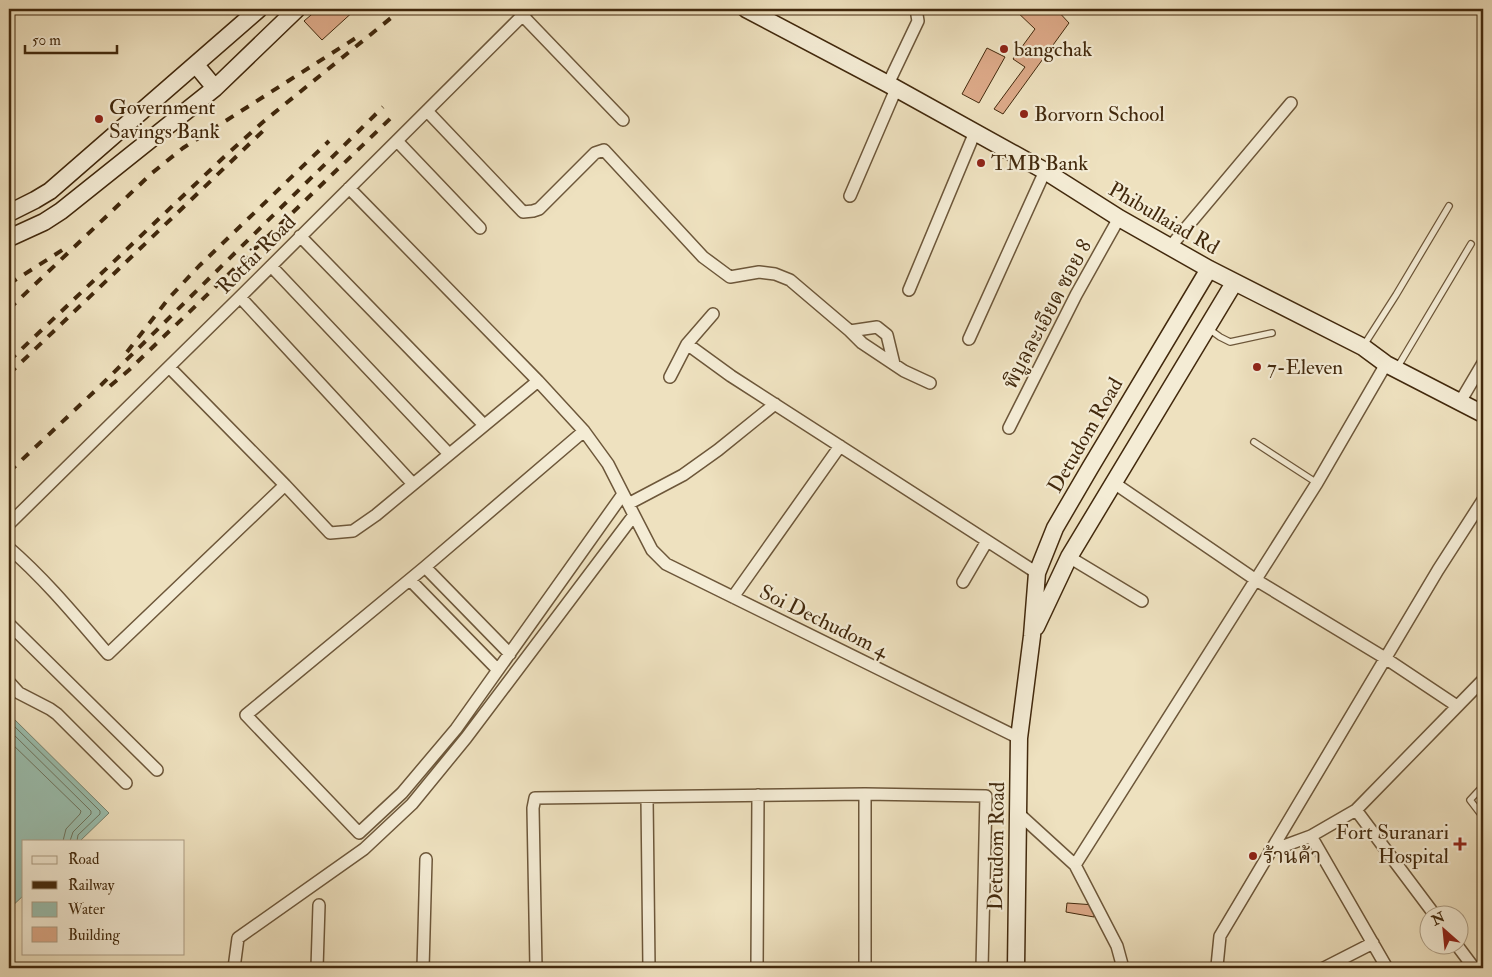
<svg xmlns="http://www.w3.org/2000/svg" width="1492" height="977" font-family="'IM FELL Double Pica','Noto Serif Thai',serif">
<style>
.water{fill:#9abeae;stroke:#77826e}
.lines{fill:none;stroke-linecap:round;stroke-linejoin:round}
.shore{stroke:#6e745e;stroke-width:1}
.building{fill:#ddaa89;stroke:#42290d}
.service-casing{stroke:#6d573a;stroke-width:8}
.minor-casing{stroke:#6d573a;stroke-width:14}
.secondary-casing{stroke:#42290d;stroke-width:19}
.service{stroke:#f4ecd5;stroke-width:5.5}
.minor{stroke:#f4ecd5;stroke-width:11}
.secondary{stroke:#f4ecd5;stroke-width:16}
.rail{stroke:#42290d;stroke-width:4;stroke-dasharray:9 9;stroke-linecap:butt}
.poi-dot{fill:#8f2418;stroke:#f4ecd5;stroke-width:2}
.labels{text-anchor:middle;stroke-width:4.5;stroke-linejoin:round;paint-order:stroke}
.poi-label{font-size:21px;fill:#42290d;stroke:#f4ecd5;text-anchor:start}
.street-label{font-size:21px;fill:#42290d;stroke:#f4ecd5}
</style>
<rect width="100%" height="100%" fill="#eee1bf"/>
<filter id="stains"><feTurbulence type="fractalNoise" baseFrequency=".004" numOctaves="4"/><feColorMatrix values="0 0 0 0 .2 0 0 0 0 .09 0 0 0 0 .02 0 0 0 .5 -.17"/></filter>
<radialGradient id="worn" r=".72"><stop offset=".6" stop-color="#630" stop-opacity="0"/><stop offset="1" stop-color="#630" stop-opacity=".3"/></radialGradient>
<path class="water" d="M9 714 109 813 80 841H24V895L9 909Z"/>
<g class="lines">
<path class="shore" d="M9 721 100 811V814L78 835 77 841
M9 730 91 811V814L73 832 70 841
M9 741 81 811 80 814 66 829 63 841"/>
</g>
<path class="building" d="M318 9H356L322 40 304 21Z
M1014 9H1056L1069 23 1003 114 994 109 1025 67 1013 59 1035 29Z
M987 48 1005 57 979 103 962 94Z
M1067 903 1095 905 1094 917 1066 912Z"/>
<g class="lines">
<defs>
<path id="service" d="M1209 329 1220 337 1230 342 1272 333
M1364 345 1396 295 1449 206
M1397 368 1471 244
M1254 442 1317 483
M1483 786 1470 800 1483 817"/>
<path id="minor" d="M522 15 623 120
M888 84 918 21 916 9
M427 111 523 212 533 211 539 209 595 153 604 150 703 257 730 277 759 272 775 274 790 280 850 331 862 343 904 371 930 383
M397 141 480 228
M850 196 896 89
M300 236 484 425
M1170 247 1291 103
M271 266 449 454
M909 290 975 132
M240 297 413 484
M850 331 877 327 887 335 894 364
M969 339 1045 171
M687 344 731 376 1037 573
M169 367 285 485 330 533 353 531 376 515 538 381
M670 377 687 344 713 314
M1460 402 1483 363
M1009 428 1076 295 1119 218
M584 431 425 567 246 715 359 833 402 793 456 729 623 494
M1114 483 1256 580 1385 658 1457 706
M630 503 683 475 718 450 775 404
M634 515 652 550 666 564 1019 738
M9 524 240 297 529 9
M9 548C45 579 77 618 108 654L285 485
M1069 557 1142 601
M425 567 510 654
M410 580 498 670
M963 582 987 541
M733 597 840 446
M9 624 157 770
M9 682 19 693 50 709 57 714 126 783
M865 794V968
M647 798 649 968
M1356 810 1434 914
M1018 813 1075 865 1117 946 1123 968
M1311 836 1387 968
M1270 851 1311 836 1356 810 1483 680
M1075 865 1317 483 1386 364
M1456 944 1474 968
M234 968 238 938 364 849 412 804 466 738 634 515 608 464 584 431 538 381 349 188
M317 968 319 905
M423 968 426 859
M536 968 533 808 535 798 865 794 986 796 982 968
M757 968 758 795
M1214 968 1217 966 1220 936 1438 570 1483 500
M1324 968 1373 943"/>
<path id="secondary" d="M746 9 888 84 1045 171 1119 218 1209 269 1363 347 1386 364 1483 414
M196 65 215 88
M9 213 35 200 50 191 259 9
M9 238 44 222 61 211 215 88 297 9
M1036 627 1069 557 1234 283
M1016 968 1019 738 1032 636 1037 573 1055 528 1090 468 1209 269"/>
</defs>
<use href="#service" class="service-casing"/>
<use href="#minor" class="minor-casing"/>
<use href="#secondary" class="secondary-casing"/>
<use href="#service" class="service"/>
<use href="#minor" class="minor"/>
<use href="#secondary" class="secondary"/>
<path class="rail" d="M9 284 64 249
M9 309 152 173 183 148 362 34
M127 352 169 298 199 266 329 141
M9 361 224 157 263 122 402 9
M9 374 264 130
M110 386 129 370 394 115
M9 472 97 389 383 107"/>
</g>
<g class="poi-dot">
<circle cx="1004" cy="49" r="5"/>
<circle cx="1024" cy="114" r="5"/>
<circle cx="99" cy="119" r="5"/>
<circle cx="981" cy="163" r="5"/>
<circle cx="1257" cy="367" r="5"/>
<path d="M1457.5 836.5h5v5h5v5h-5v5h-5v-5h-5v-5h5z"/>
<circle cx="1253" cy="856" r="5"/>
</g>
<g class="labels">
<g class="poi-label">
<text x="1014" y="56">bangchak</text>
<text x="109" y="114">Government<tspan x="109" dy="24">Savings Bank</tspan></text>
<text x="1034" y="121">Borvorn School</text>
<text x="991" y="170">TMB Bank</text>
<text x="1267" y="374">7-Eleven</text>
<text x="1449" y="839" text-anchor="end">Fort Suranari<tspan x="1449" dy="24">Hospital</tspan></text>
<text x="1263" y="863">ร้านค้า</text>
</g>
<g class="street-label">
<text transform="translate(1164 218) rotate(30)" y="7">Phibullaiad Rd</text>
<text transform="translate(256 254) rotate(-45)" y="7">Rotfai Road</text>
<text transform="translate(1047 314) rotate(-62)" y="7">พิบูลละเอียด ซอย 8</text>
<text transform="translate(1085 435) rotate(-60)" y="7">Detudom Road</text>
<text transform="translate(824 621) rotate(26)" y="7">Soi Dechudom 4</text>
<text transform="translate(996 846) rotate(-89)" y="7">Detudom Road</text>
</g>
</g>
<rect width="1492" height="977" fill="none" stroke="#eee1bf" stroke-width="30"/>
<rect x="10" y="10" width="1472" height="957" fill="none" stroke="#42290d" stroke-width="2.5"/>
<rect x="15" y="15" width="1462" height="947" fill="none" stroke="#42290d"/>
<rect x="22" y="840" width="162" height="115" fill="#f4ecd5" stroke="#ad9e85"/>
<rect x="32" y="856" width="25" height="8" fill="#f4ecd5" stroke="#ad9e85"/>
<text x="68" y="864" font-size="15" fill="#42290d">Road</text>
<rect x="32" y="881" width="25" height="8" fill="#42290d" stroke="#ad9e85"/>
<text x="68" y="890" font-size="15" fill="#42290d">Railway</text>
<rect x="32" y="902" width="25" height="15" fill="#9abeae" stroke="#ad9e85"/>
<text x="68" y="914" font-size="15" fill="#42290d">Water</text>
<rect x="32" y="927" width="25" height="15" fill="#ddaa89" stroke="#ad9e85"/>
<text x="68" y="940" font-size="15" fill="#42290d">Building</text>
<g transform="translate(1444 930) rotate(333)"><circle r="24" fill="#f4ecd5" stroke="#ad9e85"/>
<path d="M0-4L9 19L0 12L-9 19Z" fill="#8f2418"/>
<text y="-8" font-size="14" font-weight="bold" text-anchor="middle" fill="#42290d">N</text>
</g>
<path d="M25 45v8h92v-8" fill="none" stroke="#42290d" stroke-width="2.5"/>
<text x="32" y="45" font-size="15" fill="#42290d" stroke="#f4ecd5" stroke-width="4" paint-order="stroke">50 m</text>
<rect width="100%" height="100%" filter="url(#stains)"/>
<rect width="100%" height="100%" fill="url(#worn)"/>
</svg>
